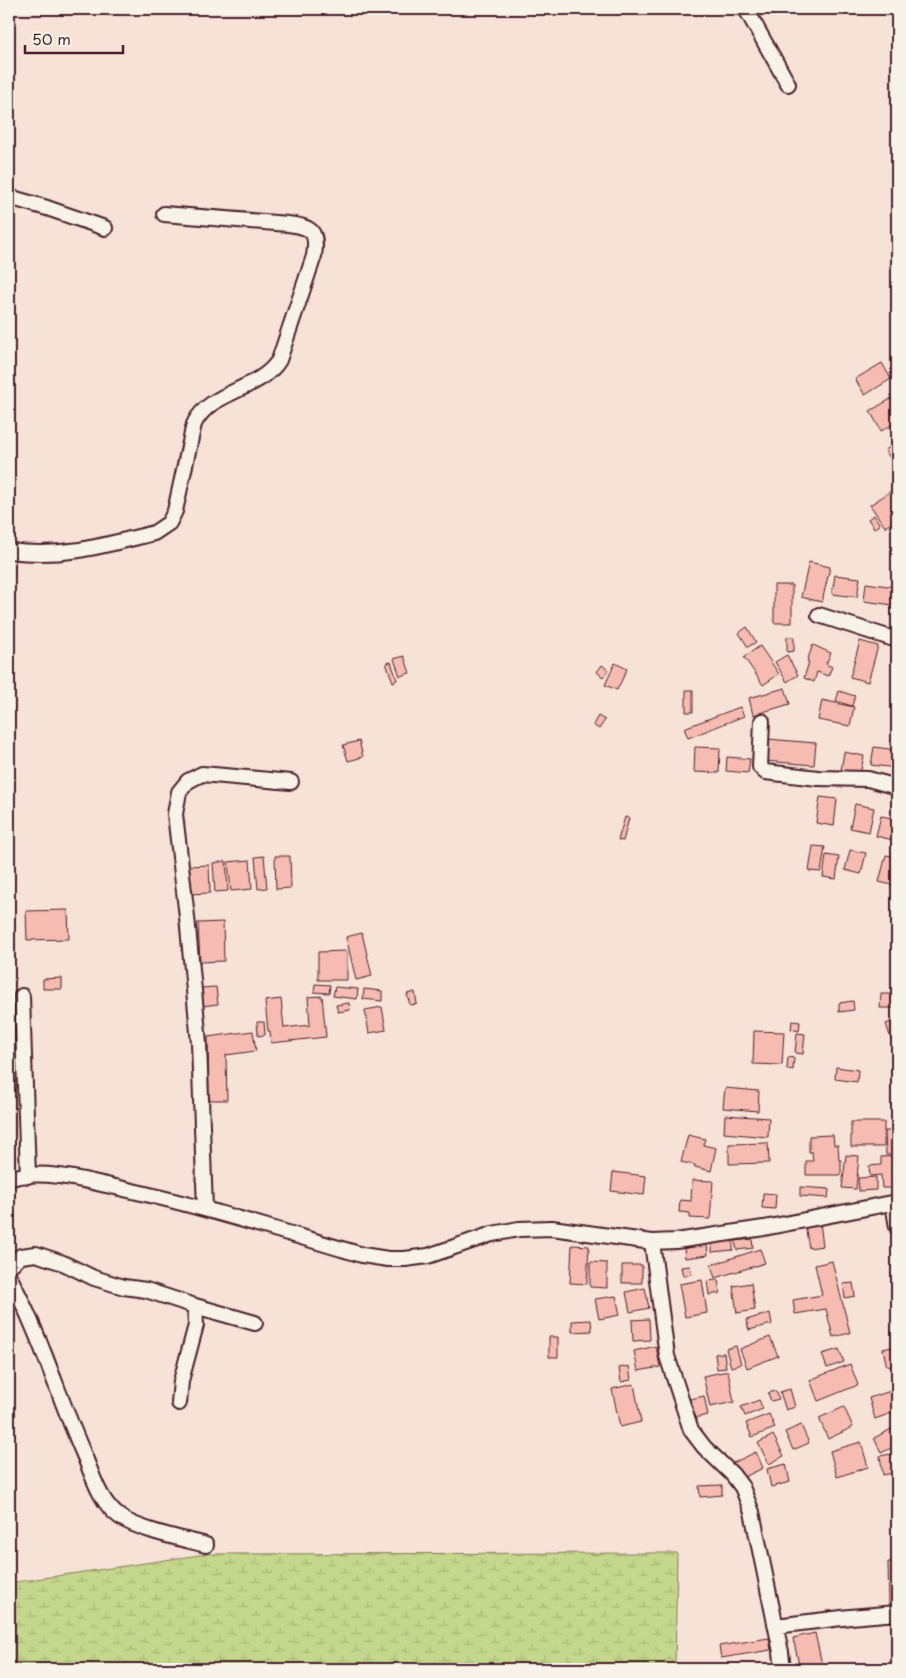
<svg xmlns="http://www.w3.org/2000/svg" width="906" height="1678" font-family="'Playpen Sans',sans-serif">
<style>
.wetland{fill:url(#wetland-marsh);stroke:#877b5c}
.building{fill:#f7bcb1;stroke:#4a1f2b}
.lines{fill:none;stroke-linecap:round;stroke-linejoin:round}
.minor-casing{stroke:#4a1f2b;stroke-width:18}
.minor{stroke:#f7f3e8;stroke-width:14}
</style>
<defs>
<pattern id="wetland-marsh" width="20" height="14" patternUnits="userSpaceOnUse" patternTransform="scale(1.25)"><rect width="20" height="14" fill="#c4d78c"/><path d="M1 5h8M5 5V1M11 12h8M15 12V8" fill="none" stroke="#aab879"/></pattern>
</defs>
<rect width="100%" height="100%" fill="#f7e2d8"/>
<filter id="ink" filterUnits="userSpaceOnUse"><feTurbulence type="fractalNoise" baseFrequency=".02" numOctaves="2"/><feDisplacementMap in="SourceGraphic" scale="10" xChannelSelector="R" yChannelSelector="G"/><feConvolveMatrix kernelMatrix="1 2 1 2 8 2 1 2 1" color-interpolation-filters="sRGB"/></filter>
<g filter="url(#ink)">
<path class="wetland" d="M677 1553 675 1669H9V1583L206 1554Z"/>
<path class="building" d="M882 363 891 379 865 395 855 379Z
M894 397 897 403V422L881 431 870 411Z
M897 443V469L885 450Z
M894 489 897 494V519L885 527 870 505Z
M874 515 880 525 874 528 868 519Z
M809 562 830 567 822 602 801 597Z
M835 575 860 578 857 597 832 594Z
M866 583 895 587 893 605 864 601Z
M774 585H792V623H774Z
M747 627 756 642 748 647 739 633Z
M787 637H794V651L787 652Z
M860 641 878 646 868 682 850 677Z
M813 645 831 653 826 664 832 667 828 676 817 672 814 682 804 678 809 662 807 661Z
M760 646 779 674 763 685 744 657Z
M787 655 798 675 787 682 775 662Z
M404 656 410 673 400 676 394 659Z
M391 662 397 680 393 682 386 663Z
M615 663 627 669 617 690 605 685Z
M602 665 608 670 603 677 597 672Z
M785 688 790 704 753 715 749 698Z
M686 690H693V712H686Z
M839 691 855 696 852 706 836 701Z
M822 700 854 707 850 726 818 720Z
M740 707 744 716 688 738 684 728Z
M598 716 605 720 599 729 593 725Z
M767 739 816 743 814 765 765 761Z
M359 741 363 757 348 761 343 745Z
M695 747 720 748 719 773 694 772Z
M874 747 897 750V768L871 765Z
M844 752 864 756 860 774 841 771Z
M727 757 750 759 748 773 726 771Z
M820 797 837 799 834 826 816 823Z
M855 804 874 808 869 832 850 828Z
M894 811 897 812V841L876 836 881 816 892 818Z
M625 817 629 818 623 841 618 840Z
M813 846 825 847 821 872 809 871Z
M850 850 866 853 861 874 845 870Z
M826 855 839 857 836 879 823 877Z
M886 855 897 857V886L879 882Z
M264 856 267 888 258 889 255 857Z
M275 856H290L291 888 276 889Z
M250 860 252 889 231 891 228 862Z
M226 861 228 891 215 892 213 863Z
M209 865 210 893 189 894 188 866Z
M68 910 69 939 27 940 26 911Z
M223 922 224 961 200 962 198 923Z
M362 933 372 976 356 980 346 937Z
M347 951V980H318V952Z
M62 978V989H43V979Z
M315 984 330 985 329 993 314 992Z
M216 987 218 1004 202 1006 200 988Z
M335 987 358 989 357 999 333 996Z
M364 989 382 991V1001L363 999Z
M415 992 417 1004 410 1005 407 994Z
M881 994H897V1008H880Z
M322 996 326 1037 271 1043 270 1031H268L265 1001 281 999 284 1028 310 1025 308 997Z
M853 1001 854 1010 839 1012V1003Z
M349 1003 350 1010 338 1012 336 1005Z
M382 1007 386 1030 369 1033 365 1010Z
M897 1020V1057L886 1024Z
M792 1021 800 1022 799 1031 791 1029Z
M257 1022H264L265 1035 258 1036Z
M253 1031 256 1051 226 1055 227 1100H209L208 1037Z
M754 1031 784 1032 782 1065 753 1064Z
M797 1033 805 1034 803 1054 795 1053Z
M788 1057 794 1058 793 1070 787 1069Z
M836 1067 858 1070 857 1082 835 1079Z
M725 1088 759 1091 758 1111 723 1108Z
M725 1115 769 1118 768 1137 724 1133Z
M851 1122H884V1147H851Z
M885 1131H896L897 1154 886 1155Z
M688 1135 705 1139 703 1145 716 1148 711 1171 695 1167V1165L681 1162Z
M833 1135 834 1145H838L839 1160H841V1175H806V1161H813L812 1152H809V1136Z
M768 1143 769 1163 729 1164V1144Z
M846 1155 859 1156 856 1189 842 1188Z
M897 1156V1188H882L881 1175 870 1176 869 1166 881 1165V1157Z
M613 1172 646 1176 644 1195 611 1191Z
M876 1177V1190L859 1191 858 1178Z
M692 1180 713 1181 710 1219 690 1218V1213L679 1212 680 1200 691 1201Z
M800 1187 829 1189 828 1198 800 1196Z
M763 1193 776 1194 775 1209 762 1208Z
M820 1223 823 1246 809 1248 805 1225Z
M752 1239 753 1248 737 1250 735 1241Z
M733 1240V1250L712 1252V1242Z
M572 1245 589 1246 587 1284 570 1283Z
M707 1245 708 1255 685 1258 684 1248Z
M760 1249 765 1263 715 1278 711 1265Z
M832 1261 850 1333 833 1337 826 1309 795 1314 793 1300 822 1295 815 1265Z
M590 1262 607 1263V1288L590 1287Z
M622 1265H642V1283H622Z
M690 1266 692 1274 683 1276 681 1267Z
M702 1280 707 1313 685 1317 679 1284Z
M718 1280 720 1293 709 1295 707 1281Z
M751 1283 755 1310 737 1313 733 1286Z
M853 1283 855 1296 845 1298 843 1284Z
M645 1288 649 1308 630 1312 626 1292Z
M616 1296 620 1315 599 1319 595 1299Z
M770 1313 772 1324 749 1330 746 1320Z
M649 1319 650 1340 633 1341 632 1320Z
M591 1320 592 1331 572 1332V1321Z
M549 1337H558V1357H549Z
M770 1337 778 1356 747 1368 740 1349Z
M656 1346 660 1367 638 1371 634 1351Z
M736 1346 741 1364 731 1367 726 1349Z
M897 1346V1364L887 1367 883 1349Z
M839 1349 844 1362 827 1368 822 1354Z
M724 1353 726 1368 717 1369 715 1354Z
M850 1364 858 1385 818 1401 810 1380Z
M629 1366 631 1380 621 1382 619 1368Z
M728 1371 734 1402 710 1407 703 1376Z
M634 1384 641 1422 620 1427 612 1389Z
M790 1389 795 1407 786 1410 780 1392Z
M897 1389V1411L875 1419 869 1398Z
M776 1391 779 1399 771 1401 768 1393Z
M704 1396 708 1415 694 1418 690 1399Z
M759 1400 763 1409 745 1416 741 1407Z
M844 1407 853 1427 828 1439 819 1418Z
M769 1414 775 1428 752 1437 746 1423Z
M801 1425 809 1443 793 1450 785 1432Z
M897 1426V1445L881 1453 874 1438Z
M773 1435 784 1456 769 1464 758 1443Z
M861 1442 868 1467 837 1477 830 1451Z
M756 1452 763 1468 738 1480 731 1464Z
M897 1453V1472L883 1475 880 1456Z
M786 1464 790 1482 771 1487 767 1469Z
M722 1485V1495L700 1497 699 1486Z
M888 1562H897V1606H889Z
M815 1633 823 1669H800L793 1638Z
M769 1638 771 1650 721 1658 719 1646Z"/>
<g class="lines">
<defs>
<path id="minor" d="M746 9 788 84
M9 197 47 208 105 228
M9 551C63 558 102 546 154 533L169 523 175 511 194 424C210 390 260 391 279 360L314 256C318 230 311 227 288 224L164 214
M819 615 897 640
M762 721 760 767 765 772 818 778 868 779 897 787
M22 996 28 1176
M9 1179C39 1167 93 1182 124 1189 205 1207 283 1232 362 1255L388 1259H405L428 1256 492 1234 519 1229 552 1228 652 1242 676 1241 764 1228 897 1202
M893 1203 897 1227
M205 1209 199 1043 187 917 175 814 179 792 188 781 202 774 291 782
M652 1242 667 1356 691 1430 704 1447 732 1474 742 1487 752 1512 781 1652 783 1669
M9 1266 21 1256 36 1254 63 1263 94 1278 124 1287 146 1290 195 1306 196 1325 181 1381 179 1403
M9 1276C40 1333 58 1396 84 1455 93 1476 100 1503 120 1517 139 1530 183 1539 206 1545
M195 1306 255 1323
M776 1626 850 1617 897 1613"/>
</defs>
<use href="#minor" class="minor-casing"/>
<use href="#minor" class="minor"/>
</g>
</g>
<rect width="906" height="1678" fill="none" stroke="#f7f3e8" stroke-width="30"/>
<rect x="15" y="15" width="876" height="1648" fill="none" stroke="#4a1f2b" stroke-width="2" filter="url(#ink)"/>
<path d="M25 45v8h98v-8" fill="none" stroke="#4a1f2b" stroke-width="2.5"/>
<text x="32" y="45" font-size="15" fill="#4a1f2b" stroke="#f7f3e8" stroke-width="4" paint-order="stroke">50 m</text>
</svg>
